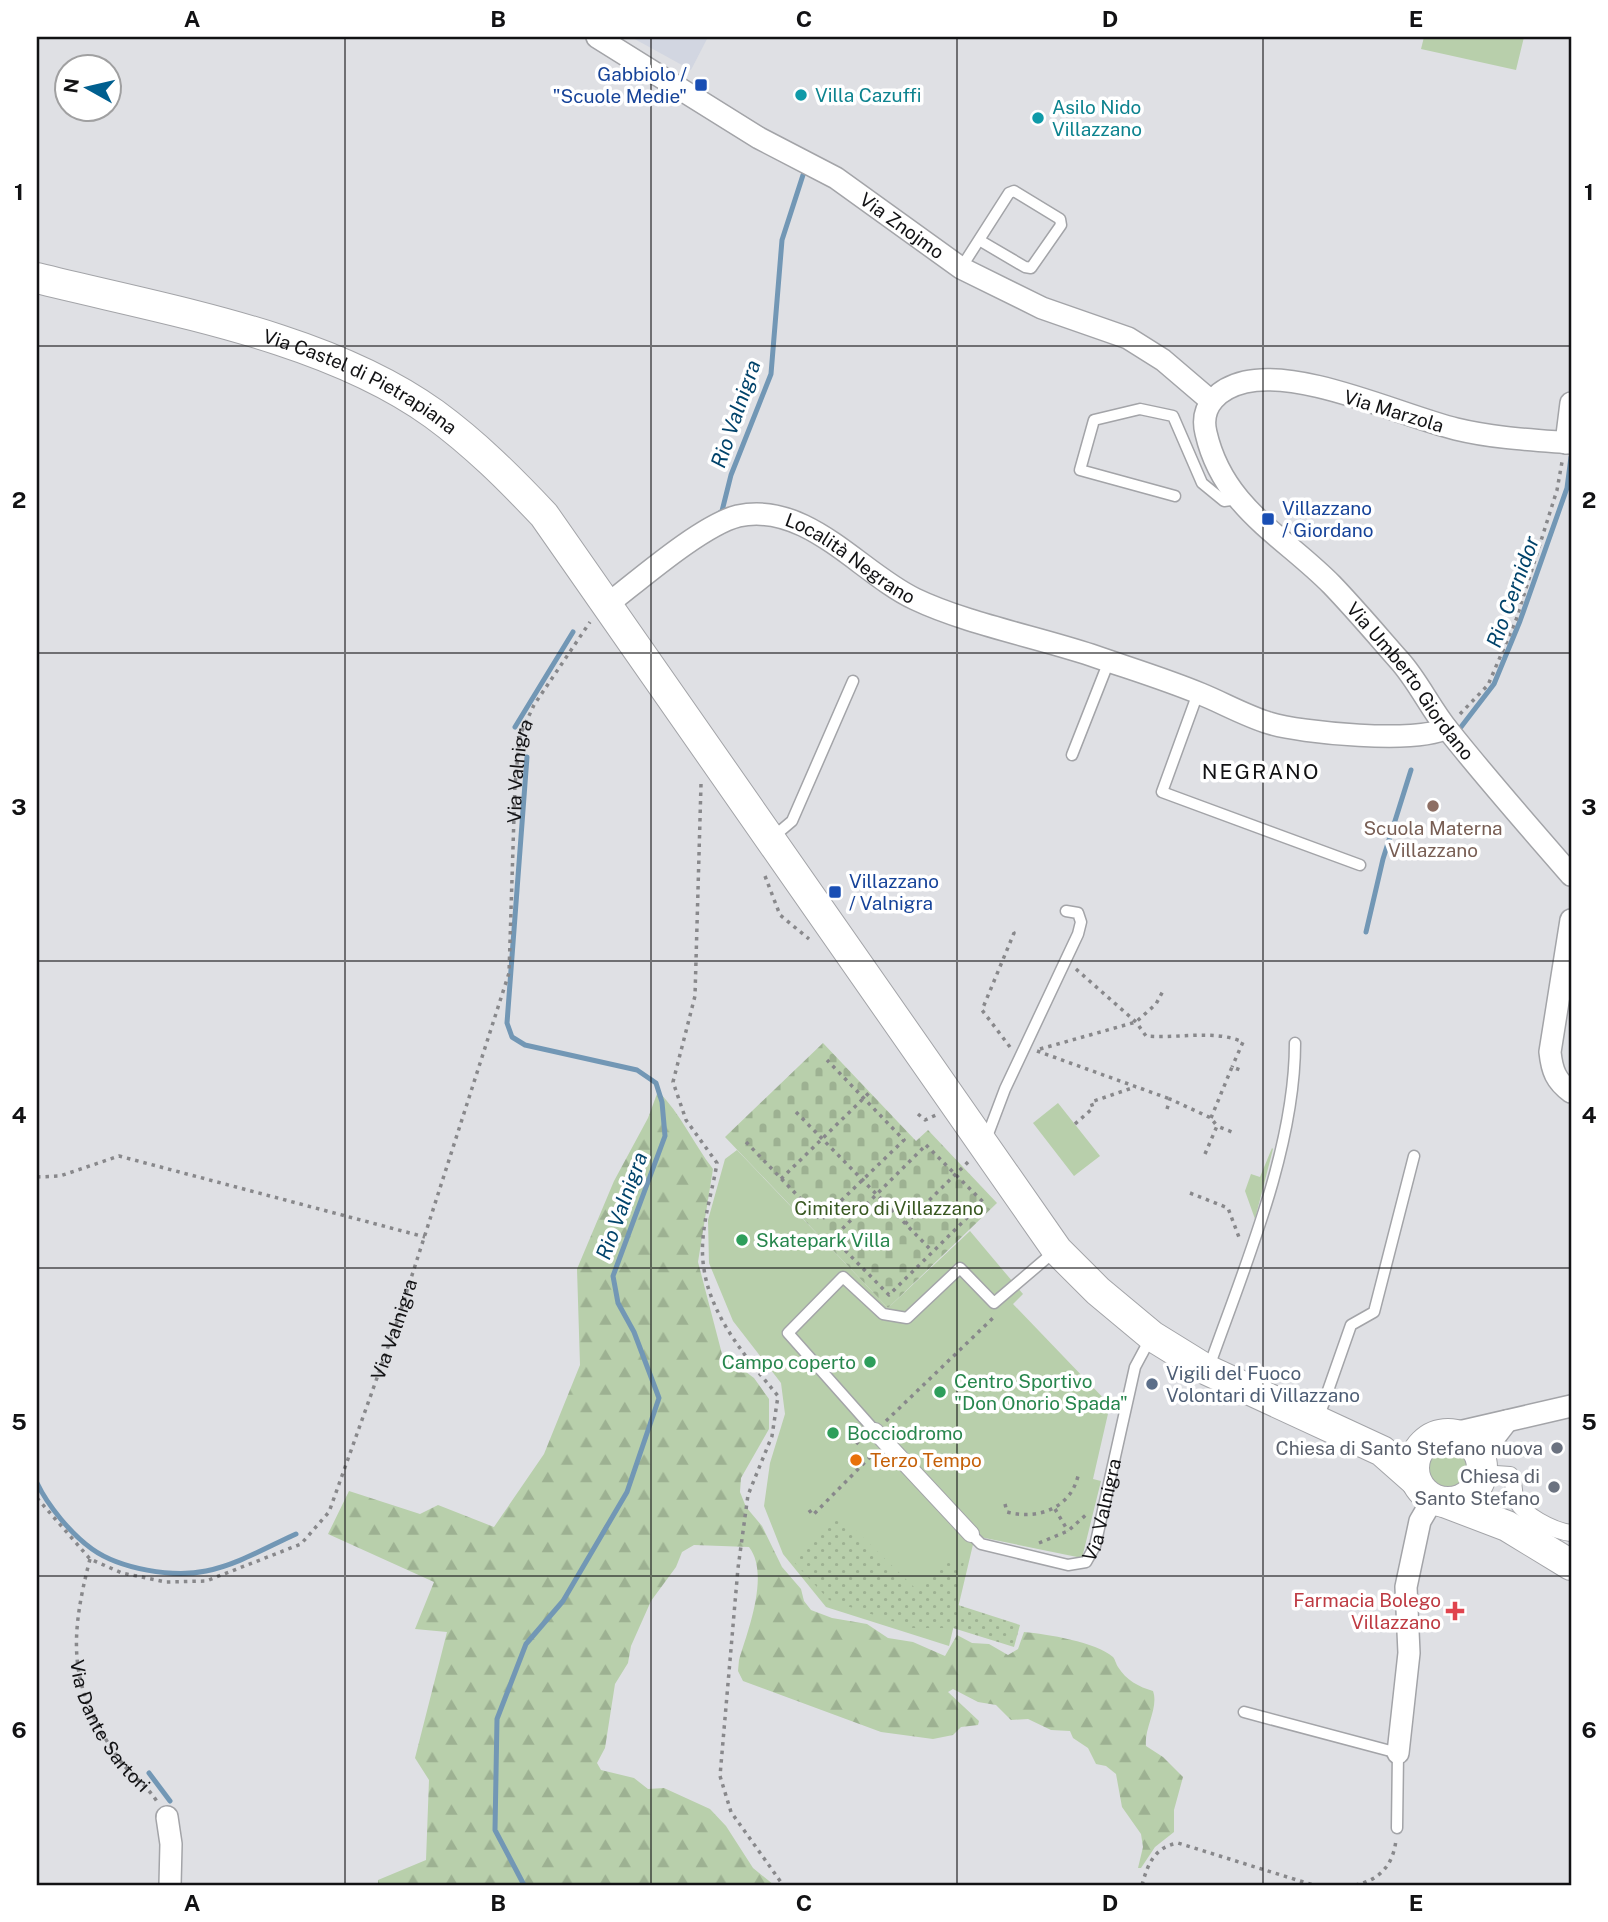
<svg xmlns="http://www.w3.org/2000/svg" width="1608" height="1922" font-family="'Public Sans',sans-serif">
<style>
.built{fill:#d2d6e1}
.grass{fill:#b8cfab}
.forest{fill:url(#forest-firs)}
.cemetery{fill:url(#cemetery-stones)}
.park{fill:url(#park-dots)}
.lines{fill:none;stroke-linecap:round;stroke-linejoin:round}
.stream{stroke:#7297b5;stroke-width:5}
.service-casing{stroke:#a3a4a8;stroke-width:13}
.pedestrian-casing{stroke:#a3a4a8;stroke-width:18}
.minor-casing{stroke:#a3a4a8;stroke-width:24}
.secondary-casing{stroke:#a3a4a8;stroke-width:32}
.path{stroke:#88888b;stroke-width:3.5;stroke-dasharray:3.5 5;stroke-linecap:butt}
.service{stroke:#fff;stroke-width:10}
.pedestrian{stroke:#fff;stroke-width:16}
.minor{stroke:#fff;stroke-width:21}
.secondary{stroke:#fff;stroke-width:30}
.grid{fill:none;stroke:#121214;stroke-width:2;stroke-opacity:0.55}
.transit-dot{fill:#1a4fb4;stroke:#fff;stroke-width:2.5}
.culture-dot{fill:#0f9aa8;stroke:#fff;stroke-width:2.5}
.education-dot{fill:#8d6e63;stroke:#fff;stroke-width:2.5}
.leisure-dot{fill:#2e9e5b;stroke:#fff;stroke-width:2.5}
.service-dot{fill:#5c6f8a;stroke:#fff;stroke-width:2.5}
.worship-dot{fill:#6b7280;stroke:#fff;stroke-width:2.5}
.food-dot{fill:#e8710a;stroke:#fff;stroke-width:2.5}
.health-dot{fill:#e0444e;stroke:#fff;stroke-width:2.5}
.labels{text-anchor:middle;stroke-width:7;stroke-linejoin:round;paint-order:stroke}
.transit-label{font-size:19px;fill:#164399;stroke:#fff;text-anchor:start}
.culture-label{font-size:19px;fill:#0d838f;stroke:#fff;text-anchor:start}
.street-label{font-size:19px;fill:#121214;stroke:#fff}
.education-label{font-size:19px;fill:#785e54;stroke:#fff}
.park-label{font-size:19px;fill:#385821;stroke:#fff}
.leisure-label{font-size:19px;fill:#27864d;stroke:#fff;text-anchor:start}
.service-label{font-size:19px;fill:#4e5e75;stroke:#fff;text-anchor:start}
.worship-label{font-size:19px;fill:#5b616d;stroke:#fff;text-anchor:end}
.food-label{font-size:19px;fill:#c56008;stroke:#fff;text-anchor:start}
.health-label{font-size:19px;fill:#be3a42;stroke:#fff;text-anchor:end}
.water-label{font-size:21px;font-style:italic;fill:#00436b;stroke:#fff}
.neighbourhood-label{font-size:21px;letter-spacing:2px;fill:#121214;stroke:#fff}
.neatline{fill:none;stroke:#121214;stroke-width:2.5}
.grid-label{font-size:23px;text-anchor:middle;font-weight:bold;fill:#121214}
</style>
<defs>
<pattern id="forest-firs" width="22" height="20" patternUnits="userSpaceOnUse" patternTransform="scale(1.75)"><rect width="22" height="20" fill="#b8cfab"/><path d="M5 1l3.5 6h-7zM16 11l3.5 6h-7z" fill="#9db192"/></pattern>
<pattern id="cemetery-stones" width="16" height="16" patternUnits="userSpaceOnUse" patternTransform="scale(1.75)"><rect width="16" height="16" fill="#b8cfab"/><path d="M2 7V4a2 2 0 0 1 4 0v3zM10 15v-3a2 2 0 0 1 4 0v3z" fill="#9db192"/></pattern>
<pattern id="park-dots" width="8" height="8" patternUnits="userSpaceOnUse" patternTransform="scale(1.75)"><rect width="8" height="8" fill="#b8cfab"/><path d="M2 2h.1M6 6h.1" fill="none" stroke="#9db192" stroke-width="1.8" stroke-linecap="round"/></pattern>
</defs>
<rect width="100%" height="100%" fill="#dfe0e4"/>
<path class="built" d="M631 37H708L691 70Z"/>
<path class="grass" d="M1424 37H1524L1516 70 1421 49Z
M1058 1103 1100 1156 1074 1176 1033 1123Z
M1272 1148 1273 1149 1255 1219 1245 1191 1251 1174 1260 1177Z
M737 1150 888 1308 970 1231 1023 1294 1013 1304 1110 1405 1093 1479 1101 1481 1082 1558 975 1536 949 1646 826 1607 783 1554 764 1506 770 1463 785 1414 781 1383 733 1321 709 1263 708 1220 725 1159Z
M1425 1469a22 22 0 1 1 44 0a22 22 0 1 1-44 0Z"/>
<path class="forest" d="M658 1091C681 1114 693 1143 713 1169L698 1262 722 1354 754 1378 769 1399V1429L741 1478 740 1492 746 1507 762 1526 782 1567 801 1589 804 1601 811 1610 832 1618 867 1624 888 1638 913 1642 945 1656 957 1635 972 1643 989 1644 1008 1655 1018 1649 1024 1632C1047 1634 1096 1642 1113 1657 1115 1659 1116 1664 1118 1667 1126 1680 1139 1687 1153 1691 1159 1708 1144 1728 1146 1746L1163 1757 1183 1777 1174 1810V1832L1155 1847 1141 1868H1138L1143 1847 1141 1834 1122 1807 1116 1774 1106 1766 1096 1764 1088 1748 1073 1738 1070 1731 1051 1730 1028 1719 1011 1720 996 1705 978 1702 953 1689 948 1692 979 1721 978 1725 961 1727 953 1735 933 1739 881 1732 743 1681 738 1671 739 1660C748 1630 770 1574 749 1547L694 1545 682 1552 676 1567 651 1601 631 1646 628 1663 615 1684 605 1748 597 1763 601 1770 634 1778 648 1789 664 1788 710 1809 726 1826 753 1868 774 1885H378V1880L426 1860 429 1780 415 1758 447 1632 415 1629 434 1582 328 1534 349 1491 420 1514 438 1505 494 1527 544 1454 580 1365 577 1269 614 1181 648 1118Z"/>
<path class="cemetery" d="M823 1043 916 1141 928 1130 997 1203 888 1308 725 1137Z"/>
<path class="park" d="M840 1515 917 1590 951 1559 964 1562 955 1604 1020 1625 1014 1647 953 1628H913L829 1600 790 1558Z"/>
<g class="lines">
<path class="stream" d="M718 514 722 511 731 475 771 374 782 240 803 175
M515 727 573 632
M1461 727 1494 684 1520 621 1567 488 1571 457
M1366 932 1383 859 1411 770
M37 1483C48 1506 71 1534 92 1549 120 1569 173 1578 206 1571 237 1565 267 1547 296 1534
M149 1773 170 1801
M524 1885 495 1830 497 1719 526 1644 563 1601 627 1492 659 1398 634 1332 618 1303 613 1276 665 1136 662 1102 656 1083 637 1070 525 1045 512 1037 507 1023 527 757"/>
<defs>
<g id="service">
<path d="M961 268 1009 193 1014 191 1060 219 1061 225 1031 268 1025 267 979 240"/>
<path d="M1175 496 1080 470 1094 420 1140 409 1173 416 1202 483 1224 501 1238 499"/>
<path d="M1198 693 1162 792 1360 865"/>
<path d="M1072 755 1109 661"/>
<path d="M772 838 792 821 853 681"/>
<path d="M985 1142 1005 1089 1078 934 1081 922 1078 913 1066 911"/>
<path d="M1209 1367C1244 1268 1295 1149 1295 1043"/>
<path d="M1318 1419 1351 1325 1374 1312 1414 1156"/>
<path d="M875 1431 788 1333 843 1277 883 1314 907 1318 960 1268 994 1303 1055 1251"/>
<path id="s3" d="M971 1534 981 1544 1068 1565 1086 1562 1095 1546 1135 1367 1150 1339"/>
<path d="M1244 1712 1398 1753 1397 1828"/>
</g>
<path id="pedestrian" d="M875 1431 971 1534
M1481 1473 1510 1475C1515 1483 1513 1489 1515 1497 1521 1515 1554 1531 1571 1533"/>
<g id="minor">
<path id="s4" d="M597 37 759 138 836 178 961 268 1042 308 1128 338 1163 360 1211 401"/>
<path d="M1566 443 1571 403"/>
<path id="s5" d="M1571 443C1533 440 1493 438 1456 429 1400 415 1302 369 1245 382 1220 388 1199 405 1206 433 1223 508 1284 536 1332 585 1355 609 1377 635 1399 660 1418 681 1430 708 1448 730 1487 779 1529 827 1571 875"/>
<path id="s6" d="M608 604C639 580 702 525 738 516 807 501 860 573 915 599 965 623 1037 637 1091 655 1128 668 1165 679 1201 694 1223 703 1246 716 1269 723 1300 733 1419 744 1446 728"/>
<path d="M1571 920 1550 1052C1552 1071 1556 1081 1571 1092"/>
<path d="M1450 1434 1571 1406"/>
<path d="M1480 1456 1507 1421"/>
<path d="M1398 1753 1409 1653 1406 1587 1420 1521 1433 1499"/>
<path d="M167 1817 171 1844 170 1885"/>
</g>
<g id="secondary">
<path id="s7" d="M37 278C165 310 326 336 434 414 475 444 509 478 544 515L1057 1250 1098 1291 1152 1336 1207 1370 1382 1451 1416 1481"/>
<circle cx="1448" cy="1468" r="34"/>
<path d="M1444 1502 1507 1526 1571 1565"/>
</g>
</defs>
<use href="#service" class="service-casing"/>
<use href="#pedestrian" class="pedestrian-casing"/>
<use href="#minor" class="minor-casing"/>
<use href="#secondary" class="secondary-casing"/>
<g class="path">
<path d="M37 240 38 239"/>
<path d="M1460 714 1488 685 1516 620 1557 490 1562 462"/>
<path d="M701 784 695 996 673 1082 686 1120 717 1163C713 1188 705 1213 703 1238 697 1302 741 1351 778 1396L772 1436 748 1495 738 1568 720 1776 731 1812 783 1885"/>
<path d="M765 876 780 915 809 939"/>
<path d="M1076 969 1136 1022 1146 1036C1178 1039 1213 1029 1243 1042L1232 1067"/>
<path d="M1010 1047 982 1010 1014 933 1011 928"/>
<path d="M1040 1049 1136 1022 1156 1004 1163 991"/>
<path d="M1037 1051 1170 1099"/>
<path d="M1167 1109 1170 1099 1211 1118 1217 1126"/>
<path d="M796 1112 932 1251"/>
<path d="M918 1114 925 1120 936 1115"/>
<path d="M1211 1118 1232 1067 1243 1071"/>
<path d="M1075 1124 1093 1108 1091 1102 1135 1087"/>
<path d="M746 1142 821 1220 904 1140 827 1060"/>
<path d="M926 1145 983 1202 889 1295 833 1238Z"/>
<path d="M1205 1154 1217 1126 1232 1132"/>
<path d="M37 1177 60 1176 119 1156 425 1237"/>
<path d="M781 1179 871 1091"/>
<path d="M1190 1193 1228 1208 1240 1240"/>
<path d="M905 1224 968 1162"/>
<path d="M886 1421 994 1317"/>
<path d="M850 1440 855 1445 861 1439"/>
<path id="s1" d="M37 1498 90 1559 122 1573 166 1582 206 1581 301 1544 329 1512 397 1322 509 973 515 785 520 735 534 705 590 622"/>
<path d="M1005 1504 1007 1512C1037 1520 1070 1509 1078 1476"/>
<path d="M1055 1509 1068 1531"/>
<path d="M809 1510 813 1515 874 1453"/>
<path d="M1039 1543 1068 1531 1088 1513"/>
<path id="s2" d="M90 1559C69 1640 68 1688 119 1759 130 1775 147 1785 158 1803"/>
<path d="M1142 1885C1148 1863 1155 1847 1178 1843L1313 1885"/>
<path d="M1355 1885C1380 1880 1393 1865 1396 1840"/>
</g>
<use href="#service" class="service"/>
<use href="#pedestrian" class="pedestrian"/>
<use href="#minor" class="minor"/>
<use href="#secondary" class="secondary"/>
</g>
<path class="grid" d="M345 37V1885M651 37V1885M957 37V1885M1263 37V1885M37 346H1571M37 653H1571M37 961H1571M37 1268H1571M37 1576H1571"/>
<g class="transit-dot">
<rect x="694" y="78" width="14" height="14" rx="3.5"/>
<rect x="1261" y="512" width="14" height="14" rx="3.5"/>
<rect x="828" y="885" width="14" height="14" rx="3.5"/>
</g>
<g class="culture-dot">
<circle cx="801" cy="95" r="7"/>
<circle cx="1038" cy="118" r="7"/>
</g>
<circle class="education-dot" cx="1433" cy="806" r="7"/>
<g class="leisure-dot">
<circle cx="742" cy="1240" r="7"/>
<circle cx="870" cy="1362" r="7"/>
<circle cx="940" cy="1392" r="7"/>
<circle cx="833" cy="1433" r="7"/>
</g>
<circle class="service-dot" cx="1152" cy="1384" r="7"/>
<g class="worship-dot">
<circle cx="1557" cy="1448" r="7"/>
<circle cx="1554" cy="1487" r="7"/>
</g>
<circle class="food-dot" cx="856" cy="1460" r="7"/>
<path class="health-dot" d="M1451.5 1600.5h7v7h7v7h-7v7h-7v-7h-7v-7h7z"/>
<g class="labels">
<g class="transit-label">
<text x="687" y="81" text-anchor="end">Gabbiolo /<tspan x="687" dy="22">"Scuole Medie"</tspan></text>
<text x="1282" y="515">Villazzano<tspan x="1282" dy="22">/ Giordano</tspan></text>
<text x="849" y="888">Villazzano<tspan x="849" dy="22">/ Valnigra</tspan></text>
</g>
<g class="culture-label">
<text x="815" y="102">Villa Cazuffi</text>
<text x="1052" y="114">Asilo Nido<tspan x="1052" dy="22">Villazzano</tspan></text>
</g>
<g class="street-label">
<text dy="7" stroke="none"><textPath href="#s4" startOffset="359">Via Znojmo</textPath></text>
<text dy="7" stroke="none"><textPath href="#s7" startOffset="341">Via Castel di Pietrapiana</textPath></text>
<text transform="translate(1394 411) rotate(17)" y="7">Via Marzola</text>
<text dy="7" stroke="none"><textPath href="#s6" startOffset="282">Località Negrano</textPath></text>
<text dy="7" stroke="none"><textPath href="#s5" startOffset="732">Via Umberto Giordano</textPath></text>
<text dy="7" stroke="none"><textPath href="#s1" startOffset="1116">Via Valnigra</textPath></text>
<text dy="7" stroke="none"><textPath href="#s1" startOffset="539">Via Valnigra</textPath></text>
<text dy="7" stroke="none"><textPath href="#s3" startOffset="177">Via Valnigra</textPath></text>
<text dy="7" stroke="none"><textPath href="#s2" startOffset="177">Via Dante Sartori</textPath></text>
</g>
<g class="education-label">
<text x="1433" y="835">Scuola Materna<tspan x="1433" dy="22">Villazzano</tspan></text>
</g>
<g class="park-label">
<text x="889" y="1215">Cimitero di Villazzano</text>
</g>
<g class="leisure-label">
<text x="756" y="1247">Skatepark Villa</text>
<text x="856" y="1369" text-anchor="end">Campo coperto</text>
<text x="954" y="1388">Centro Sportivo<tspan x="954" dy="22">"Don Onorio Spada"</tspan></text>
<text x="847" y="1440">Bocciodromo</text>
</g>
<g class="service-label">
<text x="1166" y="1380">Vigili del Fuoco<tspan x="1166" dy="22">Volontari di Villazzano</tspan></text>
</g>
<g class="worship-label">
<text x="1543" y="1455">Chiesa di Santo Stefano nuova</text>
<text x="1540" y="1483">Chiesa di<tspan x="1540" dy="22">Santo Stefano</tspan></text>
</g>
<g class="food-label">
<text x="870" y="1467">Terzo Tempo</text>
</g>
<g class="health-label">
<text x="1441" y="1607">Farmacia Bolego<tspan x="1441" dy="22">Villazzano</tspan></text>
</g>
<g class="water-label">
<text transform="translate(736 414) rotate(-71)" y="7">Rio Valnigra</text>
<text transform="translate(1513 592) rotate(-70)" y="7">Rio Cernidor</text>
<text transform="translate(622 1206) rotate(-70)" y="7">Rio Valnigra</text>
</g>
<g class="neighbourhood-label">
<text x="1261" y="779">NEGRANO</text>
</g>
</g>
<rect width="1608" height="1922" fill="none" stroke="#ffffff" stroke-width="77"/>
<g transform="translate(88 88) rotate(278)"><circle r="33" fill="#ffffff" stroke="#a0a0a1" stroke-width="2"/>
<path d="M0-5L12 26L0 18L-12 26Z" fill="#005f8f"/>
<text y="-10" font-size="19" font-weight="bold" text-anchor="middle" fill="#121214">N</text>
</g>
<rect x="38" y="38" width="1532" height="1846" class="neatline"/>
<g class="grid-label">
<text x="192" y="27">A</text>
<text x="498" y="27">B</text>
<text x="804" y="27">C</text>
<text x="1110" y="27">D</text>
<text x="1416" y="27">E</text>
<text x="19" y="200">1</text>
<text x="1589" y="200">1</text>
<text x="19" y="508">2</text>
<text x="1589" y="508">2</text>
<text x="19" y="815">3</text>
<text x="1589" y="815">3</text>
<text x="19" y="1123">4</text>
<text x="1589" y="1123">4</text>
<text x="19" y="1430">5</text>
<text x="1589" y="1430">5</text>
<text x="19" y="1738">6</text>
<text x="1589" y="1738">6</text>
<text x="192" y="1911">A</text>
<text x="498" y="1911">B</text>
<text x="804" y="1911">C</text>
<text x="1110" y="1911">D</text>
<text x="1416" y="1911">E</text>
</g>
</svg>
